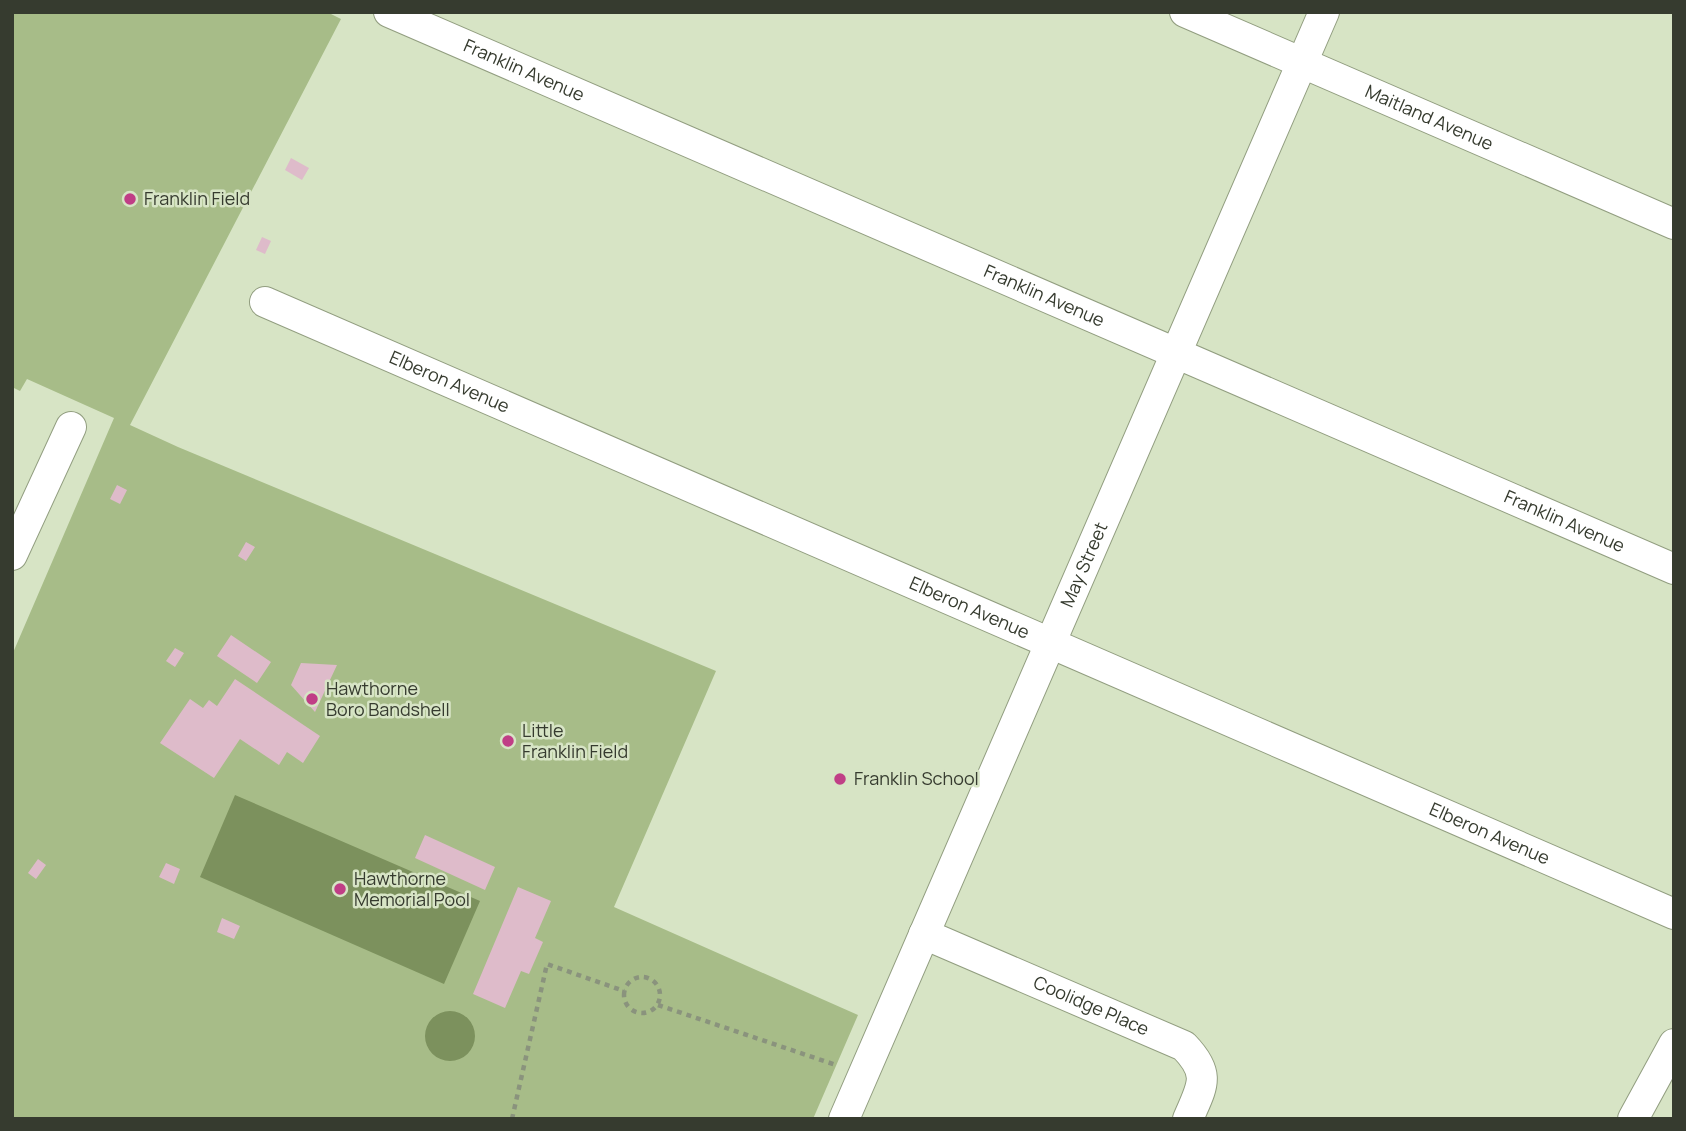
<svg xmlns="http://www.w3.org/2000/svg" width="1686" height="1131" font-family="Manrope,sans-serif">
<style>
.green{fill:#a7bc88}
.water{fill:#7c915d}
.building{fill:#debbca}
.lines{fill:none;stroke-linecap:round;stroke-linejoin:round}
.minor-casing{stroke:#929e80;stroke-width:32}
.path{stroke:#8a937d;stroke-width:4.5;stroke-dasharray:5 5;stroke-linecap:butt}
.minor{stroke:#fff;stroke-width:30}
.poi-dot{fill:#c03e86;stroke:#d7e4c5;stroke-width:2.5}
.labels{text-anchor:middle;stroke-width:5;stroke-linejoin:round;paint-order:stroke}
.street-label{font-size:18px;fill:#363b2f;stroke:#d7e4c5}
.poi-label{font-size:18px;fill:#363b2f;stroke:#d7e4c5;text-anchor:start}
</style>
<rect width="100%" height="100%" fill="#d7e4c5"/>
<path class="green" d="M12 12H327L341 19 130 425 178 447 716 671 614 907 858 1015 813 1119H12V655L114 418 27 379 20 391 12 387Z"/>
<path class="water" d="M235 795 480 901 444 984 200 877Z
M425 1036a25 25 0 1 1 50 0a25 25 0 1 1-50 0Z"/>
<path class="building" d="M291 158 309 168 302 180 285 170Z
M262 237 271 241 265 254 256 250Z
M117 485 127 490 120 504 110 499Z
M246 542 255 547 246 561 238 556Z
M231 635 271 662 257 683 217 656Z
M175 648 184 653 175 667 166 661Z
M301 663 337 665 315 712 291 685Z
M235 679 320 736 303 763 287 752 279 765 240 739 214 778 160 743 190 699 203 708 209 700 217 706Z
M425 835 495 867 485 890 415 858Z
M38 859 46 865 36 879 28 873Z
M166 863 180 869 174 884 159 877Z
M518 887 551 901 535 938 543 942 529 974 521 971 505 1008 473 994Z
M222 918 240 926 234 939 217 932Z"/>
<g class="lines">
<defs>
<g id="minor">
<path id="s1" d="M389 12 1674 569"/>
<path id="s2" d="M1185 12 1674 224"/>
<path id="s3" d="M265 302 1674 914"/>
<path d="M12 555 71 427"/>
<path id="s4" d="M924 934 1184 1046C1212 1075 1202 1086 1188 1119"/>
<path id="s5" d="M844 1119 1324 12"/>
<path d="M1633 1119 1674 1044"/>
</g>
</defs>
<use href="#minor" class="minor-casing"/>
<path class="path" d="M624 995a18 18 0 1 1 36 0a18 18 0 1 1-36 0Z
M658 1005 836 1065
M512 1119 547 964 624 991"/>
<use href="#minor" class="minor"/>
</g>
<g class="poi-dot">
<circle cx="130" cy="199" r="7"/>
<circle cx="312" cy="699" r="7"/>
<circle cx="508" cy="741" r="7"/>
<circle cx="840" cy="779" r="7"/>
<circle cx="340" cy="889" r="7"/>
</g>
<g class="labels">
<g class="street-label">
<text dy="6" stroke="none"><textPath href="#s1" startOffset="147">Franklin Avenue</textPath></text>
<text dy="6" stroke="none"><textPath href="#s2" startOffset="266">Maitland Avenue</textPath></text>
<text dy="6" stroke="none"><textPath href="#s1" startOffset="714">Franklin Avenue</textPath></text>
<text dy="6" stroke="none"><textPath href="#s3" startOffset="201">Elberon Avenue</textPath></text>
<text dy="6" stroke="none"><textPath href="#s1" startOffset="1281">Franklin Avenue</textPath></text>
<text dy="6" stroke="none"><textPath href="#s5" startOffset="604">May Street</textPath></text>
<text dy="6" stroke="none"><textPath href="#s3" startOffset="768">Elberon Avenue</textPath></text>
<text dy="6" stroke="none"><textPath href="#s3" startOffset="1335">Elberon Avenue</textPath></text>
<text dy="6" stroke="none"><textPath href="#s4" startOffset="182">Coolidge Place</textPath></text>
</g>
<g class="poi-label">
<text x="144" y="205">Franklin Field</text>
<text x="326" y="695">Hawthorne<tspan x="326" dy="21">Boro Bandshell</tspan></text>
<text x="522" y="737">Little<tspan x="522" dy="21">Franklin Field</tspan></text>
<text x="854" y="785">Franklin School</text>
<text x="354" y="885">Hawthorne<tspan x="354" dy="21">Memorial Pool</tspan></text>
</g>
</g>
<rect width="1686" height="1131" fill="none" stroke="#363b2f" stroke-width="28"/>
</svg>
